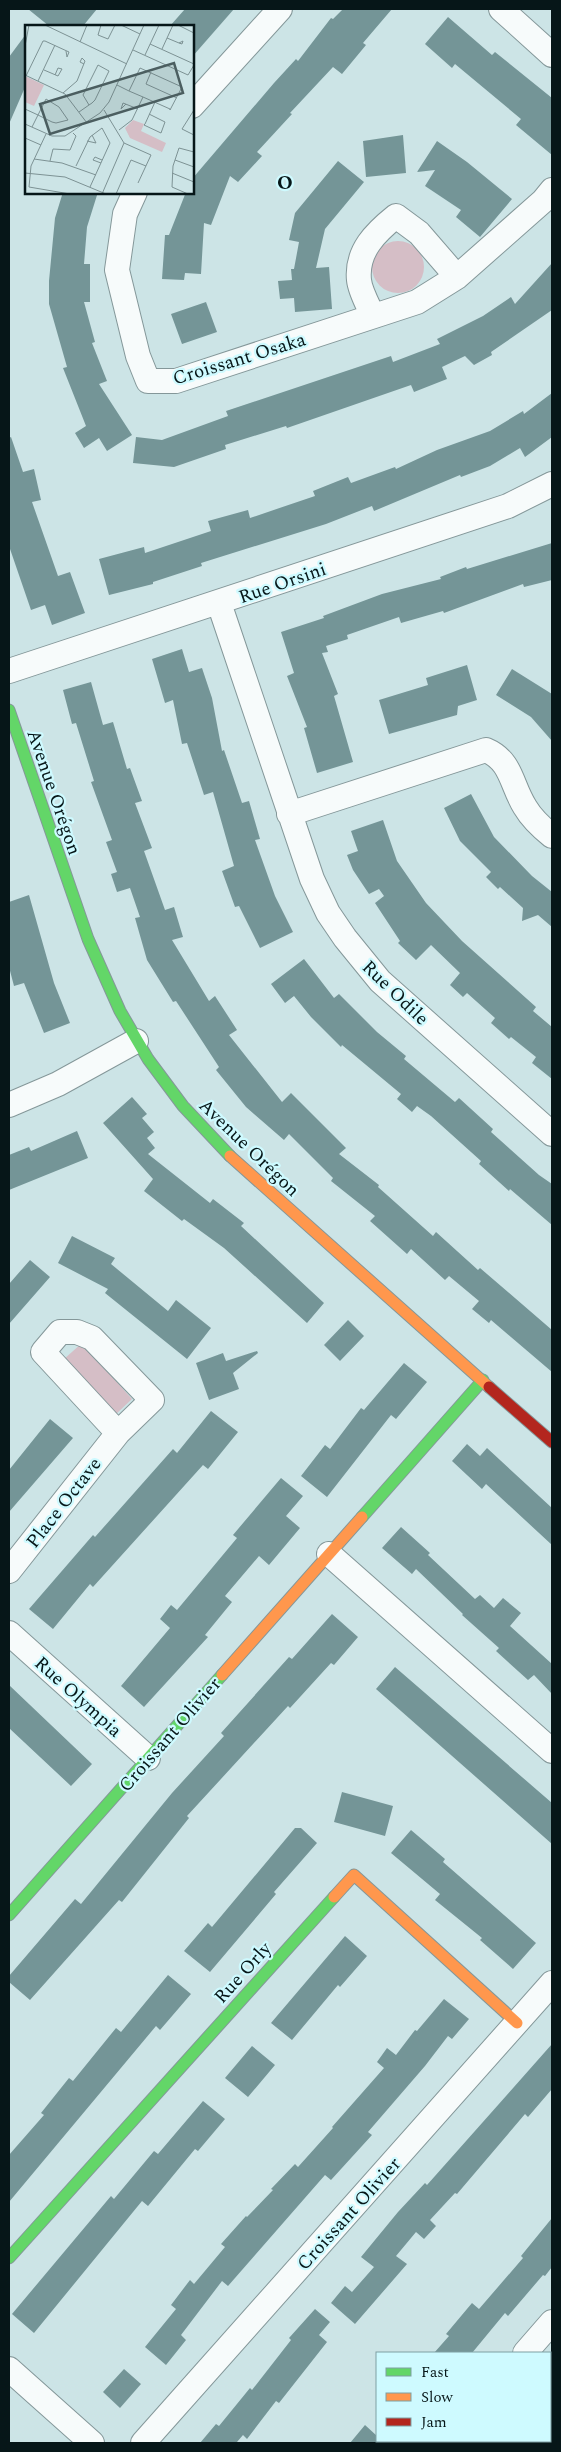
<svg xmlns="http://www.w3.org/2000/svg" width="561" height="2452" font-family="Spectral,serif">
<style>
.green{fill:#d5bec6}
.building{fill:#749597}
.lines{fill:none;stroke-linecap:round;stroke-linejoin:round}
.street-casing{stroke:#849799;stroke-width:26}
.fast-casing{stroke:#849799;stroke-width:13}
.slow-casing{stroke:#849799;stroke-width:13}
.jam-casing{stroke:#849799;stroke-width:13}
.street{stroke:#f7fbfb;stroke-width:24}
.fast{stroke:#63d668;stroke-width:11}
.slow{stroke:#ff974d;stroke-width:11}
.jam{stroke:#b3261e;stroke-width:11}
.labels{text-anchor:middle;stroke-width:4.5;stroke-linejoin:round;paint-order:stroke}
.street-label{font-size:19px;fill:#061618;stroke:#cefaff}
.neighbourhood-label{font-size:20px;font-weight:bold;fill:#061618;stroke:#cefaff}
.inset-road{fill:none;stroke:#7d9294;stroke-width:1}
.view{fill:#4b5e60;fill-opacity:0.15;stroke:#4b5e60;stroke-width:2.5}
.inset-edge{fill:none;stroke:#061618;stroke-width:2.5}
</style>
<rect width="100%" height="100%" fill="#cce4e6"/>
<path class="green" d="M372 267a26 26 0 1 1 52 0a26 26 0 1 1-52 0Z
M82 1343 132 1399 114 1416 63 1360Z"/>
<path class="building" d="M28 9H97L83 26H49Z
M185 9H234L192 57V26H170Z
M343 9H392L363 43 366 45 342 74 333 67 290 113 292 114 257 152 262 156 238 182 230 176 211 225 204 223 201 274 185 273 184 280 162 279 165 235H169L186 192H192V179L274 83 296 59 298 61 331 18 333 19Z
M448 17 492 55 495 52 552 98V155L516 125 521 119 455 64 452 68 425 44Z
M26 34V85L9 124V57Z
M403 135 406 173 366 177 363 141Z
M437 141 467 162 512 199 480 237 456 217 461 210 425 186 435 170 417 172Z
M338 161 364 182 325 229 316 268 329 267 332 309 295 312 294 298 280 299 278 281 292 280 291 269H294L299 242 289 240 295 213Z
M63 192H98L87 227 84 264H90V302H84L95 342 92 343 107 381 99 384 132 435 107 451 99 438 84 448 75 433 86 426 63 368 67 367 49 304V281L55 218Z
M552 263V310L491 352 492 355 474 365 465 356 442 367 447 379 414 392 411 385 287 428 286 426 225 445 226 449 174 467 133 463 136 437 162 440 228 416 226 411 391 356 393 362 440 344 437 339 483 316 511 297 515 304Z
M206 302 217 332 182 344 171 314Z
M552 393V437L525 457 520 448 490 466 461 477 460 475 374 511 372 506 326 524 201 563 202 566 153 582V584L109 595 99 559 144 547 145 553 211 531 208 521 248 510 250 518 315 496 313 491 348 477 351 483 395 467 396 469 437 450 490 431 523 411 524 414Z
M11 437 23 472 34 469 41 500 32 502 58 576 70 572 85 613 52 625 45 605 31 610 9 546V438Z
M552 543V580L524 587 523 584 444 613 443 611 401 623 399 617 347 635 348 639 326 646 328 652 322 653 338 694 334 696 353 762 317 773 304 728 307 727 287 676 294 673 281 632 324 618 323 616 382 594 441 579 440 577 466 567 467 569Z
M182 649 189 672 202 668 212 698 222 751 224 750 242 803 249 801 260 839 255 840 275 896 293 932 260 948 239 906 235 907 222 871 234 866 213 792 204 795 187 743 182 744 173 700 165 703 152 659Z
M467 665 477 700 458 706 457 715 389 734 379 700 428 685 426 678Z
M512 669 552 694V741L531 717 496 695Z
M91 682 103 725 113 722 127 769 130 768 142 801 135 803 152 848 144 851 165 910 174 907 183 937 172 940 209 1001 215 996 237 1030 229 1035 282 1102 291 1093 346 1148 339 1154 379 1185 378 1187 433 1236 436 1232 478 1270 480 1268 552 1330V1372L491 1320 489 1323 472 1309 479 1301 449 1276 445 1280 411 1249 407 1254 370 1221 375 1216 331 1181 333 1178 289 1134 284 1140 246 1107 216 1070 219 1067 176 1001 173 1002 147 960 135 918 140 917 130 888 117 892 111 874 117 872 106 842 112 840 91 782 94 781 76 723 72 724 63 690Z
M471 794 494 837 532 876 552 892V927L538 915 522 921 523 908 500 887 498 889 486 877 491 872 460 841 444 808Z
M383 820 397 861 426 903 462 941 536 1007 533 1011 552 1027V1079L532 1063 536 1057 511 1037 509 1039 491 1023 495 1018 467 993 463 997 450 985 460 973 431 945 416 960 398 943 400 941 375 903 384 896 379 889 369 894 353 870 347 855 358 851 351 831Z
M29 895 54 983 70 1023 44 1033 24 983 14 986 9 967V902Z
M304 959 334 998 339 994 377 1032 406 1056 404 1059 455 1102 459 1098 493 1129 491 1132 539 1175 552 1184V1225L510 1189 509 1191 479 1164 481 1161 431 1116 417 1106 412 1112 397 1099 401 1094 342 1045 341 1047 311 1017 294 996 285 1003 271 984Z
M132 1097 147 1114 142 1118 154 1132 147 1138 155 1148 148 1154 210 1203 213 1199 244 1223 241 1226 324 1303 307 1323 224 1248 184 1219 182 1221 144 1191 153 1179 103 1123Z
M77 1131 88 1158 9 1190V1155L29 1147 31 1151Z
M72 1236 115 1258 111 1264 168 1311 176 1300 211 1328 187 1359 105 1293 108 1289 58 1263Z
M30 1260 50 1277 9 1324V1284Z
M348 1320 364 1336 340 1361 324 1345Z
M257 1351 258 1353 233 1373 239 1389 209 1400 196 1363 223 1353 226 1361Z
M404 1363 427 1382 396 1419 391 1415 327 1497 301 1476 325 1445 330 1449 361 1408 364 1410Z
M211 1411 238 1432 208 1469 203 1465 93 1587 90 1584 53 1629 29 1609 93 1535 95 1537 173 1449 177 1453Z
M50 1419 73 1438 9 1512V1470Z
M467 1444 480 1456 487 1448 552 1508V1545L486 1484 482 1489 452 1461Z
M281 1478 303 1496 286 1516 300 1528 269 1565 259 1556 225 1596 232 1602 205 1635 208 1637 144 1707 121 1686 170 1628 160 1619 171 1605 177 1610 237 1538 233 1535Z
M401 1527 430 1553 428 1555 475 1599 480 1595 494 1608 503 1598 521 1613 510 1626 552 1664V1694L534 1675 528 1680 496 1651 499 1648 462 1615 463 1614 416 1569 412 1574 382 1548Z
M332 1614 358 1637 334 1665 331 1663 290 1708 288 1706 187 1816 189 1818 122 1902 119 1900 30 2000 9 1982V1976L75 1899 81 1904 172 1793 224 1736 221 1733 289 1657 292 1659Z
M395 1667 552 1803V1844L376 1689Z
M9 1685 92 1764 71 1786 9 1728Z
M342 1792 393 1806 385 1836 334 1822Z
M295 1828H301L317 1843 274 1892 276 1894 210 1972 184 1951 208 1923 212 1927Z
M411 1830 445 1859 443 1862 536 1943 513 1969 480 1940 482 1938 435 1900 440 1894 391 1853Z
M345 1936 367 1956 340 1987 338 1985 292 2040 271 2023Z
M168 1975 191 1994 160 2030 156 2026 9 2202V2155L44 2115 41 2113 69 2078 73 2081 116 2028 121 2032Z
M444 1999 469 2019 452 2039 448 2036 425 2066 368 2132 372 2135 331 2180 325 2175 228 2286 222 2281 181 2335 186 2340 166 2365 145 2347 176 2309 171 2305 190 2280 194 2284 225 2247 221 2244 246 2216 247 2217 273 2190 271 2189 295 2164 298 2167 333 2128 332 2127 384 2068 377 2062 387 2048 396 2055 415 2030 417 2031Z
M552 2044V2089L528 2117 525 2114 457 2194 455 2193 430 2220 436 2226 424 2239 416 2232 396 2256 407 2264 355 2324 331 2303 345 2286 352 2292 374 2267 361 2257 398 2212 425 2183 427 2185Z
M252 2046 275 2065 248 2097 225 2078Z
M203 2101 225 2119 198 2151 195 2149 148 2206 142 2201 34 2333 12 2314 111 2196 114 2199 154 2151 158 2154Z
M552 2218V2267L545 2276 543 2275 508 2316 505 2313 472 2353H434L449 2336 446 2334 472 2303 479 2309 523 2258 521 2256Z
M315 2309 330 2322 319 2335 327 2342 279 2403 276 2401 247 2439 243 2435 237 2442 239 2443H200L216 2424 219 2426 250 2388 252 2390 291 2340 289 2338Z
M124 2369 141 2384 120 2408 103 2392Z
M365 2425 377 2436V2441L386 2443H350Z"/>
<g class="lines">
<defs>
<path id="street" d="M501 9 552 55
M192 106 280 9
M135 192 125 214 117 270 138 356 148 381H176L417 302 457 277 543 201 552 190
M373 316C368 305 360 291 359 280 356 251 376 232 396 216L419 233 457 277
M219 603 312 879 328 913 345 938 380 981 552 1134
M9 671 508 506 552 484
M289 814 486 750C512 761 511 785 525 807 532 819 542 828 552 836
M9 1105 58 1084 136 1041
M329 1554 552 1751
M9 1571 118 1433 152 1400 92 1338 77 1332H60L43 1352 118 1433
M9 1633 148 1758
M525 2353 552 2322
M9 2369 92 2443
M143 2443 552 1983
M445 2443 447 2441"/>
<path id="fast" d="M9 710 88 939 120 1011 148 1059 183 1106 230 1156
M362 1517 483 1380
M9 1915 222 1675
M9 2258 334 1897"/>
<path id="slow" d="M230 1156 489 1387
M222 1675 362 1517
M334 1897 354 1875 517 2023"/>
<path id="jam" d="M489 1387 552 1442"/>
</defs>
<use href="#street" class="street-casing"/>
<use href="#fast" class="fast-casing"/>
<use href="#slow" class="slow-casing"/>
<use href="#jam" class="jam-casing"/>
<use href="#street" class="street"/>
<use href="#fast" class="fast"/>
<use href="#slow" class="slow"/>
<use href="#jam" class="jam"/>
</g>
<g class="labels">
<g class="street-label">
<text transform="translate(239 358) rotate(-17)" y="7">Croissant Osaka</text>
<text transform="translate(282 582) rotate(-19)" y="7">Rue Orsini</text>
<text transform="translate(55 792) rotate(71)" y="7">Avenue Orégon</text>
<text transform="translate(396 992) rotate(44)" y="7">Rue Odile</text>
<text transform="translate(250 1147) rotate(44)" y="7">Avenue Orégon</text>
<text transform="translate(63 1502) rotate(-52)" y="7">Place Octave</text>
<text transform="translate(79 1696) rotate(42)" y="7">Rue Olympia</text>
<text transform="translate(169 1734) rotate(-49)" y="7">Croissant Olivier</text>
<text transform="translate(242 1972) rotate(-48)" y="7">Rue Orly</text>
<text transform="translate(348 2213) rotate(-48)" y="7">Croissant Olivier</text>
</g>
<g class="neighbourhood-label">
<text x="285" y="189">O</text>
</g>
</g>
<g transform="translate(25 25)">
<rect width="169" height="169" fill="#cce4e6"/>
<path d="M0 51 19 60 9 81 0 77ZM108 95 119 99 116 106 141 118 137 127 105 113 100 103Z" fill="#d5bec6"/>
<path class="inset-road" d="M20 0 102 39M76 0 73 10 83 14 90 0M96 0 115 9M153 0 169 8M142 13 154 18 158 16 157 19 154 18M55 17 62 0M125 19 169 39M0 21 4 0M137 24 148 0M108 25 163 50 169 40M120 30 134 0M19 45 33 51 37 44 33 43 30 50M126 47 121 59 152 73M0 50 40 69 62 98M1 51 18 16H20L44 27 42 32 41 26M13 56 30 20M92 60 104 66 118 72 145 84V85L157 62 115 43 104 66M38 68 52 56 60 36 57 33 55 37 59 39M101 79 96 84 98 78 113 84M0 84 13 90 27 97 31 98 43 95 34 82 21 74 7 102M169 85 157 104 169 110M54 87 64 80 67 78 70 75 84 46 73 40 58 70 64 80M124 89 140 97 136 108 119 100 120 99 130 77M0 99 27 111H40L75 88 84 77 119 0M94 105 107 95 118 72M21 109 6 141 4 162 45 169M0 113 16 120M62 116 71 118 67 110M99 118 126 130 113 158M9 134 37 138 71 150M150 135 169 142M25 136 28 124 45 125 51 111 48 108M76 138 68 135 70 132 77 135M51 141 65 112 77 103 85 118 65 162M0 148 40 152 81 169M147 148 169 157M77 169 99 118 79 85M91 169 106 135 121 141M163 169 147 162 148 141 154 123 169 127"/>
<path class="view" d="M149 38 158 68 25 109 15 79Z"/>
<rect width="169" height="169" class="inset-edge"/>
</g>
<rect width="561" height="2452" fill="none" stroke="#061618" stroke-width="20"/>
<rect x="376" y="2352" width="175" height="90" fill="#cefaff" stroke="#7e9fa3"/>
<rect x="386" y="2368" width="25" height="8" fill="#63d668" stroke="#7e9fa3"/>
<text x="421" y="2377" font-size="15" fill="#061618">Fast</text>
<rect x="386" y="2393" width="25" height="8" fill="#ff974d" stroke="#7e9fa3"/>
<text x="421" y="2402" font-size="15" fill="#061618">Slow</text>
<rect x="386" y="2418" width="25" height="8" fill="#b3261e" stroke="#7e9fa3"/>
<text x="421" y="2427" font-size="15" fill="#061618">Jam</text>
</svg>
